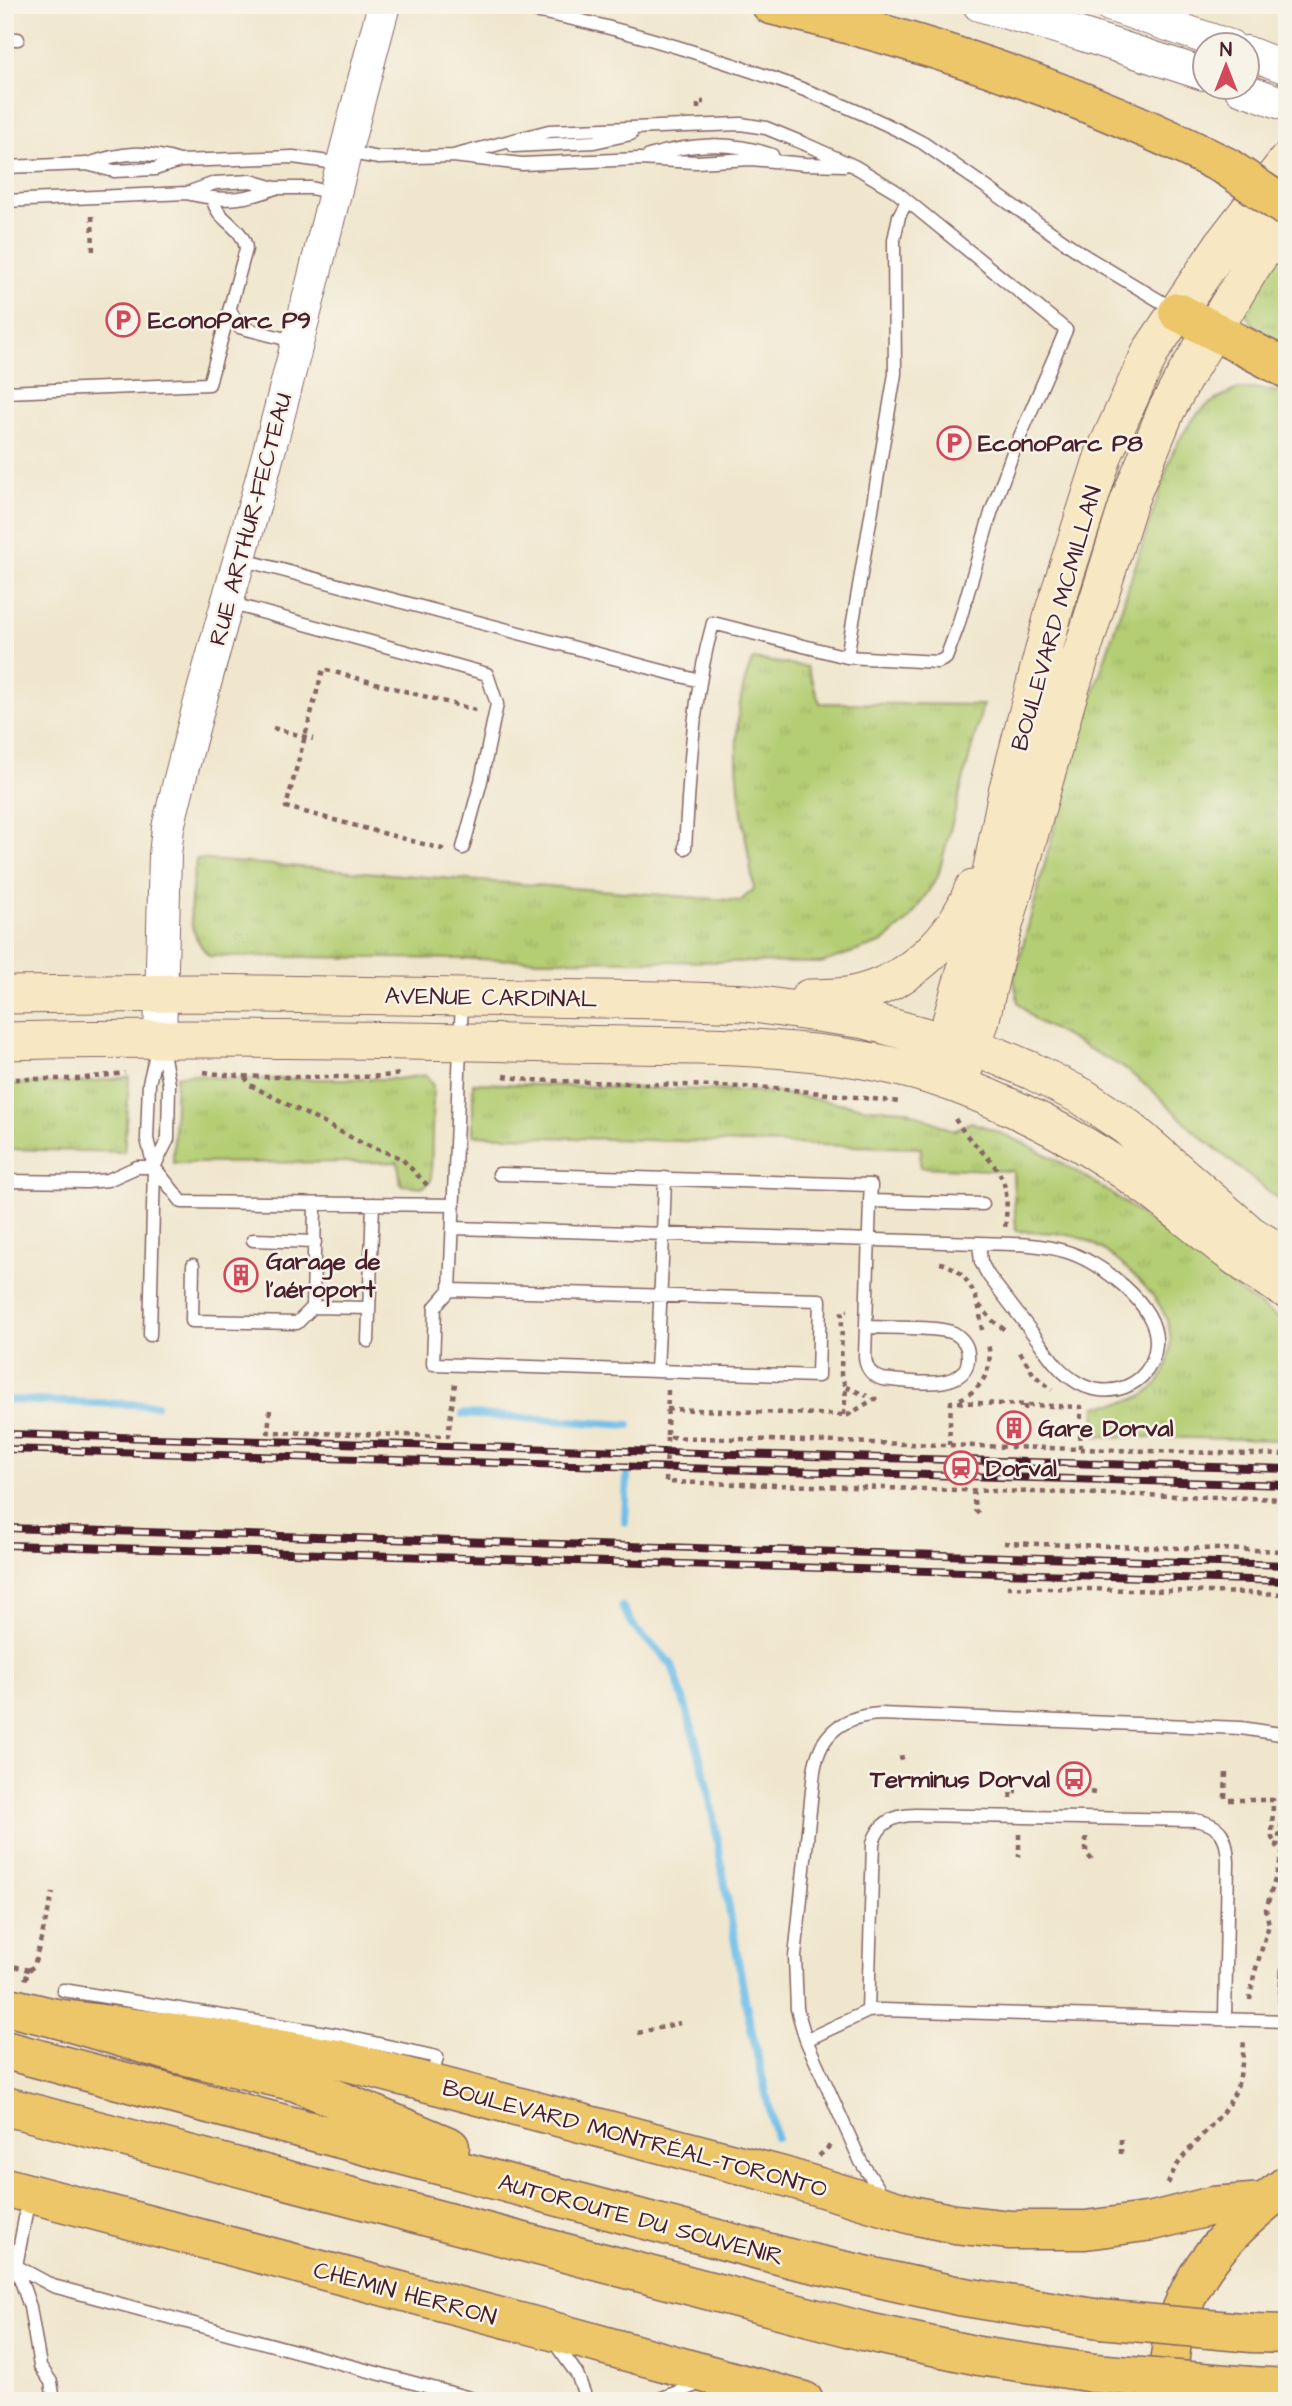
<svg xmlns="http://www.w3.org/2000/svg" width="1292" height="2406" font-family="'Architects Daughter',sans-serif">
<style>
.grass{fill:url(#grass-tufts);stroke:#7f764f;stroke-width:2}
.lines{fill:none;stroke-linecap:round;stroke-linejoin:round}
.stream{stroke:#6ebee9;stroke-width:8}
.service-casing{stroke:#846564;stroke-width:15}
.tertiary-casing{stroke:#846564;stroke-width:34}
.secondary-casing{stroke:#846564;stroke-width:39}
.primary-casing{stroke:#846564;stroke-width:41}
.motorway-casing{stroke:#846564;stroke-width:41}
.path{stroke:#846564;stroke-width:4.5;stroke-dasharray:5 5;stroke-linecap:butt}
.service{stroke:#fff;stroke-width:12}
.tertiary{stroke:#fff;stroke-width:32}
.secondary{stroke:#f7e8c3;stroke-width:37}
.primary{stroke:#ecc669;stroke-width:38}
.motorway{stroke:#ecc669;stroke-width:38}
.rail-casing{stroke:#4a1f2b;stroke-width:8}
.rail{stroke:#f7f3e8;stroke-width:5;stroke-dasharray:16;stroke-linecap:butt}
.motorway-bridge-casing{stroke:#846564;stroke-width:41;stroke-linecap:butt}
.motorway-bridge{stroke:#ecc669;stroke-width:38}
.labels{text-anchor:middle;stroke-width:5;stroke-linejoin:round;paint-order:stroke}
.poi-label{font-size:24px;font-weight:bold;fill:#4a1f2b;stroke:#f7f3e8;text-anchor:start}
.street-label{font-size:24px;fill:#4a1f2b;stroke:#f7f3e8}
</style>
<defs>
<pattern id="grass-tufts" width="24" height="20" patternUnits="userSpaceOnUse" patternTransform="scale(1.75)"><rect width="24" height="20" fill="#b4ce73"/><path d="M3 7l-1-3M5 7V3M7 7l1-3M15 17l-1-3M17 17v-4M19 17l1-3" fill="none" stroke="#9cb064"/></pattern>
</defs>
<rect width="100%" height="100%" fill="#f7f3e8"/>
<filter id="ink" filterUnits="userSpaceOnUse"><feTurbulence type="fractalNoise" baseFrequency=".0143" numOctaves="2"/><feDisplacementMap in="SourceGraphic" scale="14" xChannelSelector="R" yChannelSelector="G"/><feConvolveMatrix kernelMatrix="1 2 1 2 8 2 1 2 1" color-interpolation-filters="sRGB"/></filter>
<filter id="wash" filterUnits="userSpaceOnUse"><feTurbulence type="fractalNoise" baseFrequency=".00686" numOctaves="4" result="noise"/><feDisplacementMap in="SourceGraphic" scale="28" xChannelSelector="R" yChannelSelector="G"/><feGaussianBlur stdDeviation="1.57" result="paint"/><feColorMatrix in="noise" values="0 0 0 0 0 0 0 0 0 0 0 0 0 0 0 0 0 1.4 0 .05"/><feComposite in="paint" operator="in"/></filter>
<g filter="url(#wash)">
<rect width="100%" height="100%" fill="#f0e6cd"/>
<path class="grass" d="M1287 235V349C1268 336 1248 326 1241 303Z
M1238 389H1261L1287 393V1207L1194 1131 1152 1090 1121 1066 1035 1020 1018 1002 1014 979 1076 747 1172 454C1190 419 1200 404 1238 389Z
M753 659 807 667 820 703 983 705 938 876 910 919 883 942 821 963 209 956C181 926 192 897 196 859L740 901 754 889C743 816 722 729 753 659Z
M193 1074 224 1079H397L426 1075 433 1086 431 1181 424 1187 401 1185 398 1162 173 1163 176 1076Z
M129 1077 124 1152 5 1149V1084L77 1083Z
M473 1083 774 1092 869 1108 906 1110 954 1131 971 1122C1036 1144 1094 1179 1149 1221 1195 1255 1237 1294 1287 1323V1440L1095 1436 1096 1406C1113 1404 1129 1403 1144 1395 1154 1389 1163 1377 1167 1366 1180 1322 1156 1295 1126 1268 1114 1257 1101 1247 1086 1240 1065 1232 1039 1232 1016 1231L1013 1171 920 1167 921 1148 473 1135Z"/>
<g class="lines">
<path class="stream" d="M5 1400 156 1405
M463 1414 629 1425
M625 1522 627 1475
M622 1607 637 1631 657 1649 672 1665 689 1718 707 1782 746 2005 776 2137"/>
</g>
</g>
<g filter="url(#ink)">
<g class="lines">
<defs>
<path id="service" d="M501 5C572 16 641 35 709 57 782 80 856 107 923 143L1085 256 1175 310
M5 39H18
M514 146 594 142 631 134
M346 152 379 158 453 156 522 164 639 159 696 162 751 159 805 164 845 165
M453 156 549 131 741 124 766 128 805 144 854 166 894 190 1066 330 1012 455 991 513 958 626 946 658 938 662 847 657 713 623C692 697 690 772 685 848
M649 156C691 143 730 141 772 155
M88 164C122 152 145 150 179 161
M5 167 87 164 114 171 155 169 180 161 293 157 343 164
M187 193 215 183 251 181 275 188H311L336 194
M5 201 186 193C220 201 242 202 275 188
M230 310 239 327 297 342
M5 392 209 384 246 249C244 226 216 221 213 199
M240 559 700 681
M229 603 487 674 497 704 481 781 463 848
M847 657 895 374 894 240 899 216 907 201
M462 1000 450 1290 820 1300 818 1376 657 1371C660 1307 663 1243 665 1178
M154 1167 168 1139 169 1084 161 1042
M499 1174 871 1185 870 1201 983 1204
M5 1181 87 1182 108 1180 137 1167H154L182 1202 454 1205
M453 1228 979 1243C1007 1244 1037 1243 1064 1251 1098 1260 1159 1304 1156 1344 1153 1388 1104 1403 1072 1379 1057 1369 1047 1353 1037 1339 1021 1318 1004 1296 988 1275L981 1262 979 1243
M253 1240 315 1242
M193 1265 192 1321 297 1323 313 1307 369 1308
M450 1290 435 1307 433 1364 657 1371
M313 1307 315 1204
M866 1327C886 1328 938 1326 954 1333 962 1338 968 1345 968 1355 971 1394 907 1381 882 1379 871 1375 866 1369 865 1357L870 1201
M150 1335 154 1167 147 1139 149 1083 159 1042
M368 1341 373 1204
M1287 1971 1285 1999 1287 2026
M63 1990 338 2035 437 2057 432 2079
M868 2011 873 1843C879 1822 895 1815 916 1815L1195 1820C1222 1825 1227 1836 1228 1862L1225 2018
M806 2040 868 2011 881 2010 1286 2021
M29 2197 16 2266 30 2307 40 2366 51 2382 54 2401
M884 2197 861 2162 806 2040 797 2009 795 1957 814 1771C820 1733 843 1716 880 1714L1241 1728 1287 1735
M16 2266 53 2286 481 2401
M554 2342 577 2374 587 2401
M654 2401 699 2384"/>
<path id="tertiary" d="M979 5 1080 34 1204 74
M1109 5 1230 46
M1246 52 1287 68
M1240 88 1287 105
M160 1039 165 855 168 828C197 703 235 579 268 455 308 306 343 155 384 5"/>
<path id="secondary" d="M5 995 194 993 663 1000 747 1003 865 1020 997 1056 1032 1071 1083 1097 1127 1127 1250 1234 1287 1257
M809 998C823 997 838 998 852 995 907 984 954 940 973 889
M5 1041C192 1037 380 1040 567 1044 693 1047 835 1040 955 1084 1024 1110 1092 1146 1151 1190 1196 1224 1237 1263 1287 1290
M939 1063 986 898 1007 792 1055 607 1104 454 1151 351 1223 244 1287 161
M963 1071 980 1023 995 958 1067 700 1129 501 1166 411 1186 374 1254 263 1287 217"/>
<path id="primary" d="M5 2006 55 2018 207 2037 337 2059 783 2176 912 2215 955 2224 1010 2230H1085L1153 2221 1212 2206 1264 2202
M5 2187 538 2327 804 2401
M1169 2401C1162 2304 1212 2240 1287 2185"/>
<path id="motorway" d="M771 5C929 42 1082 93 1227 167
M1178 312 1287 369
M55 2018 178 2054 296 2082 450 2147
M5 2050 793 2259 959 2296 1100 2319
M5 2106 863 2331 979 2356 1094 2373
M1252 2333 1287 2334
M1250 2386 1287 2388"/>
</defs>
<use href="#service" class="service-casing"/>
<use href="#tertiary" class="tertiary-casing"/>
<use href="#secondary" class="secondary-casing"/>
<use href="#primary" class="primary-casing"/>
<use href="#motorway" class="motorway-casing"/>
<path class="path" d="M698 109V102H704
M92 216 93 254
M273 728 313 739
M443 847 442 849 286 807 323 669 479 711
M204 1072C240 1078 276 1077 313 1077 342 1077 372 1078 401 1074
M504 1076 528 1080 775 1088 900 1102
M245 1077 250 1085 364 1144 401 1158 430 1188
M5 1079H77L125 1073
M955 1119C959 1125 963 1131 968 1137 1001 1171 1011 1178 1005 1228
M940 1263C960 1267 972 1285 978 1304 981 1313 980 1324 983 1333
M979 1305 993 1321 1005 1330
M1020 1352 1034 1375 1052 1390
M846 1387 867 1396
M668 1390 667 1437 1287 1455
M960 1399C982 1390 994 1368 988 1344
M1025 1405V1415
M667 1409 848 1415 874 1399H878
M270 1410 268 1432 448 1436 455 1383
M844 1415 846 1387 841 1376 842 1311H848
M667 1437 666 1482 1287 1499
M949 1445 951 1402 1081 1407 1080 1448
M973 1490 975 1510 982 1517
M1004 1543 1287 1551
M1007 1587 1287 1594
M899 1758 904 1757
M1090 1792 1095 1793
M1011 1798V1791H1017
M1225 1798 1226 1772
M1229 1800H1273L1272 1838 1276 1845
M1019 1834V1857
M1086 1837V1853L1092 1860
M5 1964 29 1970 25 1980
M29 1970 34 1966 53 1893
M1250 2000 1254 1975 1269 1925 1266 1909 1283 1853 1277 1846 1287 1799
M638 2033 680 2023
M1121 2154V2139
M819 2156 833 2143
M1168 2184C1180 2148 1219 2127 1235 2092 1242 2075 1243 2056 1244 2038"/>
<use href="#service" class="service"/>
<use href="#tertiary" class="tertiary"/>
<use href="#secondary" class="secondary"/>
<use href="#primary" class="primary"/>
<use href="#motorway" class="motorway"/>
<defs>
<path id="rail" d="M5 1434 1287 1469
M5 1449 1287 1485
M5 1528 1287 1565
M5 1545 1287 1581"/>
</defs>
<use href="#rail" class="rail-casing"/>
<use href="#rail" class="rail"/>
<defs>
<path id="motorway-bridge" d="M1227 167 1287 208
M1100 2319 1252 2333
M1094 2373 1250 2386"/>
</defs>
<use href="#motorway-bridge" class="motorway-bridge-casing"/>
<use href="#motorway-bridge" class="motorway-bridge"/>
</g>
</g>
<defs>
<symbol id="parking-ring" viewBox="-11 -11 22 22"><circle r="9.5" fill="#f7f3e8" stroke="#d1495b" stroke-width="1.5"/><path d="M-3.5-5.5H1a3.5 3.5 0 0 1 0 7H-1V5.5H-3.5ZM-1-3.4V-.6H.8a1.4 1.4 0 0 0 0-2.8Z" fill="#d1495b"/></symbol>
<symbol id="building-ring" viewBox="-11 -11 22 22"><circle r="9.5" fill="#f7f3e8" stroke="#d1495b" stroke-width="1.5"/><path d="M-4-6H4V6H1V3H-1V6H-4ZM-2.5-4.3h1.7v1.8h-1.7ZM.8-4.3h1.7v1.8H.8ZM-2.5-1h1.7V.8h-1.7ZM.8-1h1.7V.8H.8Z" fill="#d1495b"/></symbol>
<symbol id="station-ring" viewBox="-11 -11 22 22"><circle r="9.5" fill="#f7f3e8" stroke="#d1495b" stroke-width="1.5"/><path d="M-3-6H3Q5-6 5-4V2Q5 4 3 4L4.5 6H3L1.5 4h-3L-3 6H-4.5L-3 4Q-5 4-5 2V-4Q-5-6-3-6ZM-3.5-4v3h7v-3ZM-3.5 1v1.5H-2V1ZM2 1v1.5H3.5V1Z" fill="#d1495b"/></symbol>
<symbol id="bus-ring" viewBox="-11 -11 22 22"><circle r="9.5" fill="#f7f3e8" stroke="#d1495b" stroke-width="1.5"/><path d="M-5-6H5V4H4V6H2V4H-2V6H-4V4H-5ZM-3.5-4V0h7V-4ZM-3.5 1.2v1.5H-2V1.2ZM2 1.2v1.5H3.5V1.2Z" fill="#d1495b"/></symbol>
</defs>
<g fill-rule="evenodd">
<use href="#parking-ring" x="104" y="301" width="38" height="38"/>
<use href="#parking-ring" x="935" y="424" width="38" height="38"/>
<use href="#building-ring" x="222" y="1256" width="38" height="38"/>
<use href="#building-ring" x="995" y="1409" width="38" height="38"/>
<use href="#station-ring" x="942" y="1449" width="38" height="38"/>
<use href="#bus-ring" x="1055" y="1760" width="38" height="38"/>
</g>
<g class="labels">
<g class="poi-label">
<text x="148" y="328">EconoParc P9</text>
<text x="978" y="451">EconoParc P8</text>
<text x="266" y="1269">Garage de<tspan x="266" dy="28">l'aéroport</tspan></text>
<text x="1038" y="1436">Gare Dorval</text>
<text x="986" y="1476">Dorval</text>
<text x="1050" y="1787" text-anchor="end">Terminus Dorval</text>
</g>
<g class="street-label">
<text transform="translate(250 519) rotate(-75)" y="8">RUE ARTHUR-FECTEAU</text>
<text transform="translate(1056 618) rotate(-74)" y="8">BOULEVARD MCMILLAN</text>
<text transform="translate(491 997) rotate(1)" y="8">AVENUE CARDINAL</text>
<text transform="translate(635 2138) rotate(15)" y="8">BOULEVARD MONTRÉAL-TORONTO</text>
<text transform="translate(641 2219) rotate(15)" y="8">AUTOROUTE DU SOUVENIR</text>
<text transform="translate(405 2293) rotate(15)" y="8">CHEMIN HERRON</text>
</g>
</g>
<rect width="1292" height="2406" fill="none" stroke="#f7f3e8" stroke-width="28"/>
<g transform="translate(1226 66)"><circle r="33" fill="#f7f3e8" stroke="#b29e9c" stroke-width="2"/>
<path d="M0-5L12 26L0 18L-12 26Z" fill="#d1495b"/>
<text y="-10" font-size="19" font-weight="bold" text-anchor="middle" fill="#4a1f2b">N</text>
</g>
</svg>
